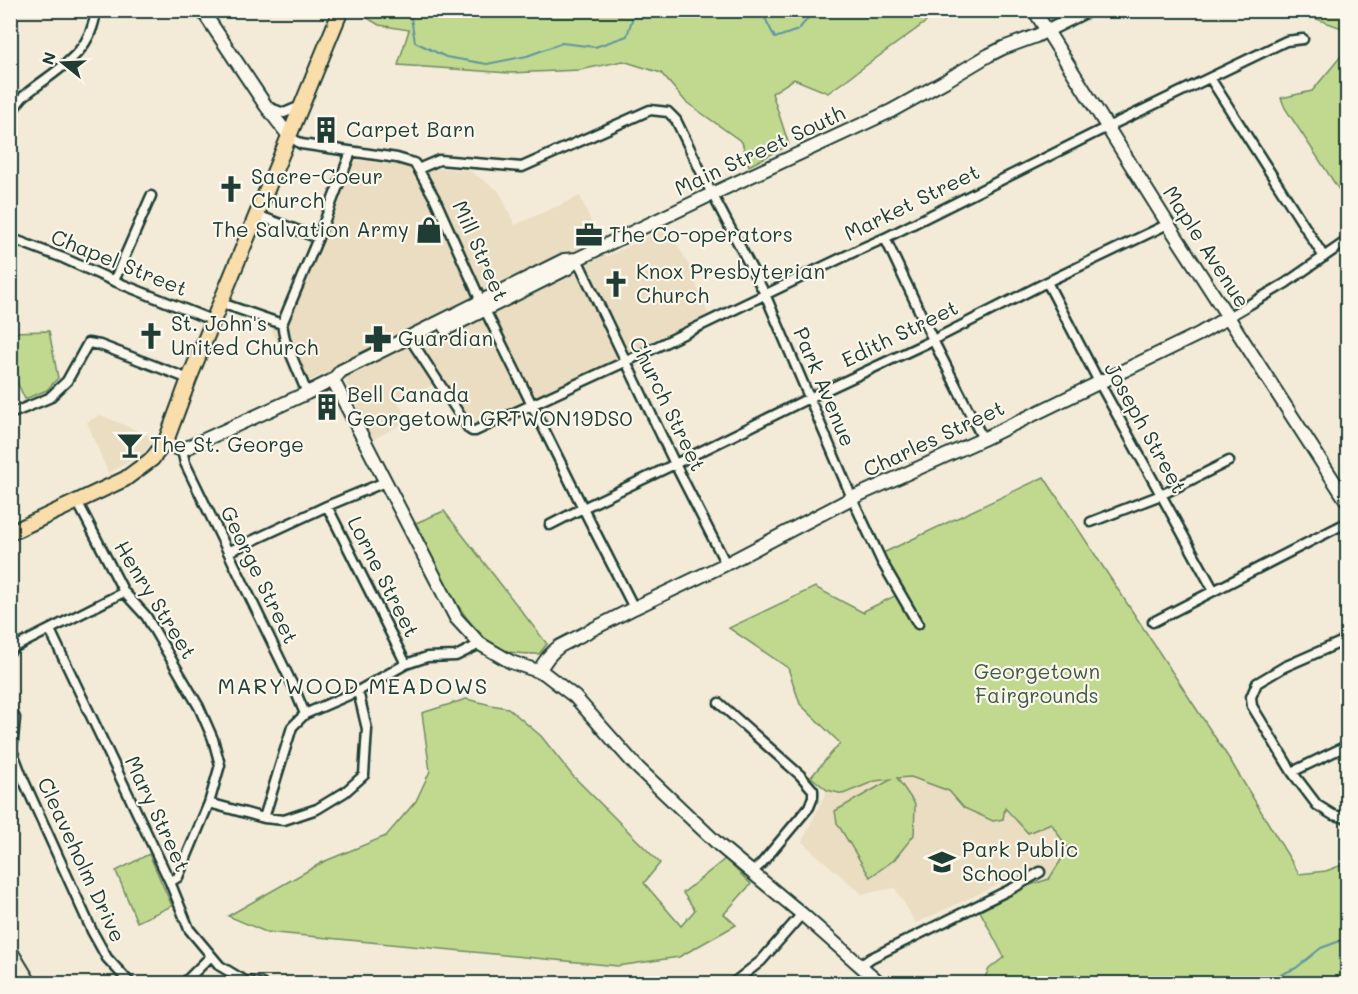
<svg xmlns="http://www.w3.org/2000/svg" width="1358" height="994" font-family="Mali,sans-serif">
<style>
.built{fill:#eaddc1}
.green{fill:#c1d98f;stroke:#708b62;stroke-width:1.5}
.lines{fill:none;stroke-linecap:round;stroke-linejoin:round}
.stream{stroke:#5e95a1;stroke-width:2}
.street-casing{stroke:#1f3d34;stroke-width:13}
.secondary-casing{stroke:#1f3d34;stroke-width:16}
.primary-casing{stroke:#1f3d34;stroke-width:18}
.street{stroke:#fbf7ec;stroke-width:8}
.secondary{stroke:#fbf7ec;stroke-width:12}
.primary{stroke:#f9ddab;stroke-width:14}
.rail{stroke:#1f3d34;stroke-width:2}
.labels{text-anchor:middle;stroke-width:4.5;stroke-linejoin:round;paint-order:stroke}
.poi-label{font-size:21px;fill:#1f3d34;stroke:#fbf7ec;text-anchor:start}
.street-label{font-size:21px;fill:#1f3d34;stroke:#fbf7ec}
.park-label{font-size:21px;fill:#3f5c46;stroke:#fbf7ec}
.neighbourhood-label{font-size:22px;letter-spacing:1.5px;fill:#1f3d34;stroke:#fbf7ec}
</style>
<rect width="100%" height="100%" fill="#f3ebd8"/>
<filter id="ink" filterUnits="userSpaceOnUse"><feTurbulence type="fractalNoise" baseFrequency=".0167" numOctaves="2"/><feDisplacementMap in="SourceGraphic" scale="12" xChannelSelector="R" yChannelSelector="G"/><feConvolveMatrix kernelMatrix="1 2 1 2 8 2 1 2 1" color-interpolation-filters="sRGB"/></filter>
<g filter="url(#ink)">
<path class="built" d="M344 159 388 164 470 171 499 191 515 225 580 196 606 257 668 227 689 266 708 314 476 426 444 379 398 403 409 420 372 440 339 367 297 387 272 331Z
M100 415 155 438 142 455 108 473 87 422Z
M911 777 949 791 992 794 1051 823 1068 849 1049 879 1021 874 916 923 895 888 862 894 802 842 827 790 843 794 875 781Z"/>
<path class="green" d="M918 10 926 22 828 93 794 79 772 93 789 145 749 166 742 142 686 102 661 73 623 61 580 70 509 73 398 65 409 30 379 25 356 11Z
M1312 11H1347V202L1285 108 1281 98 1312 91 1342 55V28L1311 17Z
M49 331 58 378 47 390 25 399 18 384 11 383V332Z
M1044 477 1230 760 1299 874 1326 871 1347 863V983H982L989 969 1004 957 980 911 1027 886 1049 879 1068 849 1051 823 1028 833 1005 808 1003 819 993 821 964 808 949 791 911 777 897 778 915 804 914 835 894 860 870 877 837 823 835 811 892 779 875 781 843 794 827 790 811 777 840 743 800 704 788 668 729 628 815 587 864 613V611L897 595 881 554Z
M444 511 547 644 539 654C530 654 519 654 510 652 466 642 434 560 416 523Z
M466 699 491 705 508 708 541 736 572 775 660 863 644 883 681 926 695 910 683 893 725 859 751 884 724 914 736 925 679 957 618 966 266 932 228 916 323 862 386 836 416 801 430 771 422 713Z
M149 854 172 906 137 922 116 871Z"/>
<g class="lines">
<path class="stream" d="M405 10 410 12 415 42 446 57 487 64 527 56 562 43 595 47 627 36 635 10
M761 10 775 38 798 30 815 10
M1246 984 1256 977 1278 976 1296 968 1321 948 1348 938"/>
<defs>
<path id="street" d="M1210 78 1324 257
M268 107 284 113 301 106
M10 114C15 108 19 100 25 95 56 69 91 56 96 10
M289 136 301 144 397 158 414 163 417 167 435 199 485 310 583 508 634 608
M418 169 439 160 522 167 650 110 668 112 676 120 707 184 765 294 852 498 882 562 918 624
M257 215 318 238
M10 238 63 258 114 281 214 321
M885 238 933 340 983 439
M577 259 675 464 726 564
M114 281 151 196
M1047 282 1099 382 1214 591
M221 303 282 324
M1228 317 1286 283 1348 240
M282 324 318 238 351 152
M282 324 285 340 307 393
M409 337 469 429 472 431H475L627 361 858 250 885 238 1095 133 1286 41 1303 39
M10 414 49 398 67 381 88 343 100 345 189 379
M182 450 185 463 295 690 305 714
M77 501 124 592 146 616 199 707 213 739 220 765 209 803 178 877 170 882
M327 506 406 664
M1091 522 1161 495 1229 461
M550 525 583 508 675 464 809 398 933 340 1047 282 1168 224
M228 552 327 506 385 482
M1153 622 1348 522
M50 630 170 882 189 929 220 966 245 981 262 984
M1348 639 1284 667 1257 683 1251 697 1252 706 1292 772 1317 805 1333 815 1348 818
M10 651 15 647 124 592
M719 703 800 775 813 790V797L809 807 761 864 752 872
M10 708 15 718 12 750 23 779 92 931 107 958 131 984
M1292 772 1348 745
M209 803 264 818 284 820 317 809 345 792 364 775 367 729 358 691
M264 818 292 727 305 714 358 691 406 664 427 657 456 656 480 644
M860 966 871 958 1015 887 1040 872
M183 984 211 956
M732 984 761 961 802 914"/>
<path id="secondary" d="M202 10 266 106 289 136
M1034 10 1168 224 1348 503
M446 329 568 268 574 262
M333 380 456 618 480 644 511 662 544 673 575 697 637 767 719 845 802 914 881 984
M166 441 173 447 182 450 307 393 333 380 341 371 564 260 577 259 712 194 891 111 947 80 989 55 1003 48 1036 36 1088 10
M539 672C544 661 550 653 560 646L634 608 726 564 852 498 983 439 1199 334 1228 317"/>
<path id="primary" d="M10 533 125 479 152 459 166 441 189 379 341 10"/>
</defs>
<use href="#street" class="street-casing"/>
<use href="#secondary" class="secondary-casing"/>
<use href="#primary" class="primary-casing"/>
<use href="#street" class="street"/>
<use href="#secondary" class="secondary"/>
<use href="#primary" class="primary"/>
<path class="rail" d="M10 936 39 984"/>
</g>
</g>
<defs>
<symbol id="building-bare" viewBox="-9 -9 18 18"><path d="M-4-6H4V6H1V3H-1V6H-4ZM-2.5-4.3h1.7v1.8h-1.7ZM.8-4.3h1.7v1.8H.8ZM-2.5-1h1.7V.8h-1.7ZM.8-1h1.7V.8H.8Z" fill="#1f3d34" stroke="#fbf7ec" stroke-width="2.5" paint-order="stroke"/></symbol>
<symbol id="church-bare" viewBox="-9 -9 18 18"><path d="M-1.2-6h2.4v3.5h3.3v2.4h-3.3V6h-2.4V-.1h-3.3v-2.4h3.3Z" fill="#1f3d34" stroke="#fbf7ec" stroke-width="2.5" paint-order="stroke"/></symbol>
<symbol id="shop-bare" viewBox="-9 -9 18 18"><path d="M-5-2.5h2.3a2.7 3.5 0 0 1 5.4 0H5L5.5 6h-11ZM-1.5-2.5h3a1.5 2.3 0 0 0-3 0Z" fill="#1f3d34" stroke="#fbf7ec" stroke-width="2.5" paint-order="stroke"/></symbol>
<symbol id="office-bare" viewBox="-9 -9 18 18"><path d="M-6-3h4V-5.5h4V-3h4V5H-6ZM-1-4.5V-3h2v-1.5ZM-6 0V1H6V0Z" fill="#1f3d34" stroke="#fbf7ec" stroke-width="2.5" paint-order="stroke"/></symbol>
<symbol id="pharmacy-bare" viewBox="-9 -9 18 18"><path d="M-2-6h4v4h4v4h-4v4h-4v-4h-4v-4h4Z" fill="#1f3d34" stroke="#fbf7ec" stroke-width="2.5" paint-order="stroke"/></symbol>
<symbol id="bar-bare" viewBox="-9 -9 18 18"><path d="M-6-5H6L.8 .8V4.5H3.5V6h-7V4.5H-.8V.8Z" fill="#1f3d34" stroke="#fbf7ec" stroke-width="2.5" paint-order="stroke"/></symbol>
<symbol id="school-bare" viewBox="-9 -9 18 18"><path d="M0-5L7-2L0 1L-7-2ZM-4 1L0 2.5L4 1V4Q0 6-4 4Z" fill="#1f3d34" stroke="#fbf7ec" stroke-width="2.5" paint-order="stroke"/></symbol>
</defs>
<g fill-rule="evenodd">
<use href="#building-bare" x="307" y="111" width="38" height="38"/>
<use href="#church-bare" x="212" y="170" width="38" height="38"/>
<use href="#shop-bare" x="410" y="211" width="38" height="38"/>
<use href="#office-bare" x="570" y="216" width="38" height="38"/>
<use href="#church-bare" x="597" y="265" width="38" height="38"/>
<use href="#church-bare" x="132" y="317" width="38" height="38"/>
<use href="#pharmacy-bare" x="359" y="320" width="38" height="38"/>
<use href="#building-bare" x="308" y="388" width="38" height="38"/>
<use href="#bar-bare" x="111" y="426" width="38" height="38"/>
<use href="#school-bare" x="923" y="843" width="38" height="38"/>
</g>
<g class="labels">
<g class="poi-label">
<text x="346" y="137">Carpet Barn</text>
<text x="251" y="184">Sacre-Coeur<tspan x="251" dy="24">Church</tspan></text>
<text x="409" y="237" text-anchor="end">The Salvation Army</text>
<text x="609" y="242">The Co-operators</text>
<text x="636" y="279">Knox Presbyterian<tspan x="636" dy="24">Church</tspan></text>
<text x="171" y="331">St. John's<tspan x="171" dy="24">United Church</tspan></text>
<text x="398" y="346">Guardian</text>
<text x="347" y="402">Bell Canada<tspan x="347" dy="24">Georgetown GRTWON19DS0</tspan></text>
<text x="150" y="452">The St. George</text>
<text x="962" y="857">Park Public<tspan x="962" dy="24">School</tspan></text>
</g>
<g class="street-label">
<text transform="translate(760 151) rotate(-25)" y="7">Main Street South</text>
<text transform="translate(912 203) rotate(-26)" y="7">Market Street</text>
<text transform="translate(1206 247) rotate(57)" y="7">Maple Avenue</text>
<text transform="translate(480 251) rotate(66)" y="7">Mill Street</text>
<text transform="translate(119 263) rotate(22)" y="7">Chapel Street</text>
<text transform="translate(900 334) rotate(-26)" y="7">Edith Street</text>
<text transform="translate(824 387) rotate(67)" y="7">Park Avenue</text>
<text transform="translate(667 404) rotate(64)" y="7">Church Street</text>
<text transform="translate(1145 428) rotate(61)" y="7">Joseph Street</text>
<text transform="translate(934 439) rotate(-25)" y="7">Charles Street</text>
<text transform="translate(259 575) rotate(64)" y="7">George Street</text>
<text transform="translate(383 577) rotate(63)" y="7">Lorne Street</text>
<text transform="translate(155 600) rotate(58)" y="7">Henry Street</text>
<text transform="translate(157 814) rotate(65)" y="7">Mary Street</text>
<text transform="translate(81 860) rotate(65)" y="7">Cleaveholm Drive</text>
</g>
<g class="park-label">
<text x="1037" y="679">Georgetown<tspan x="1037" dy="24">Fairgrounds</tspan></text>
</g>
<g class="neighbourhood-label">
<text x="353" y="694">MARYWOOD MEADOWS</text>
</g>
</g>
<rect width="1358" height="994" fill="none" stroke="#fbf7ec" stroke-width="36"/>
<rect x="18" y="18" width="1322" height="958" fill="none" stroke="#1f3d34" stroke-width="2" filter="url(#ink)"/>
<g transform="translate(63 63) rotate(288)" stroke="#fbf7ec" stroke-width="4.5" paint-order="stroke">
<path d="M0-4.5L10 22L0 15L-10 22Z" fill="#1f3d34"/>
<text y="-9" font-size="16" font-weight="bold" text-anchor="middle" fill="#1f3d34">N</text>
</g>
</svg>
